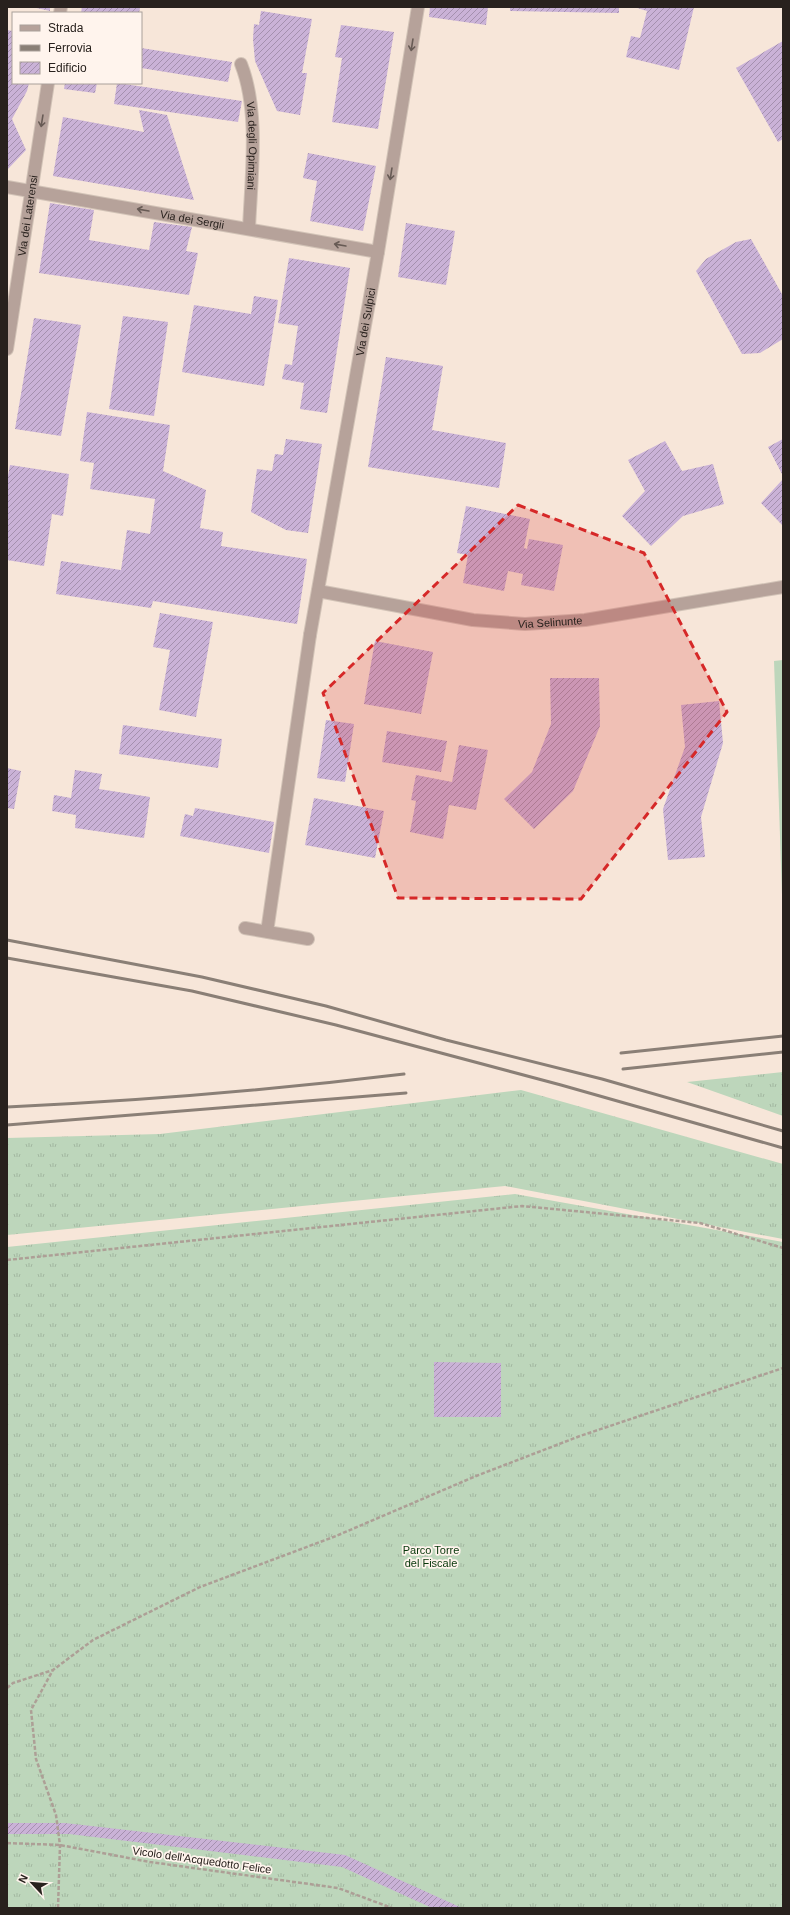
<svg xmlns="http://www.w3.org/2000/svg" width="790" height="1915" font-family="Helvetica,sans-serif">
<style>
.grass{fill:url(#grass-tufts)}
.garden{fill:#bdd6bb}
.building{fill:url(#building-hatch)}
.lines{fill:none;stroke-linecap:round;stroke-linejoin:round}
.lane-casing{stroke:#d2c3b7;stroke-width:14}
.street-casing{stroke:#d2c3b7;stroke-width:14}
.path{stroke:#ad9f96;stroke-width:2.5;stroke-dasharray:4 2;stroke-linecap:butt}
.lane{stroke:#b6a29a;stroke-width:12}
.street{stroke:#b6a29a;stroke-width:12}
.rail{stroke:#8a7f76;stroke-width:3}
.oneway{stroke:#685b55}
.marked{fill:#d62828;fill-opacity:0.2;stroke:#d62828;stroke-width:3;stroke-dasharray:8 5;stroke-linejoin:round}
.labels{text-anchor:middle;stroke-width:3.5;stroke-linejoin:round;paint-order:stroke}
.street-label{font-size:11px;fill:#28211d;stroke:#fff4ed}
.park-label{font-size:11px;fill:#063609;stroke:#fff4ed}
</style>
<defs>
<pattern id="grass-tufts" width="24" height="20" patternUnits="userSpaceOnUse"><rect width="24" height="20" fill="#bdd6bb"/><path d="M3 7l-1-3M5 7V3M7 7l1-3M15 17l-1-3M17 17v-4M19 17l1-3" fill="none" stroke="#a2b7a0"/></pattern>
<pattern id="building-hatch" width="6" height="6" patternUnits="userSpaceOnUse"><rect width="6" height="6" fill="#cab2d7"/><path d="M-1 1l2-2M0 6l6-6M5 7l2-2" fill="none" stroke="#a490ae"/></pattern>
</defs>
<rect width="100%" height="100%" fill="#f7e6d9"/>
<path class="grass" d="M783 1072V1116L687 1082Z
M521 1090 783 1164V1239L505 1186 7 1235V1138L160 1134Z
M515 1194 783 1242V1908H7V1247Z"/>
<path class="garden" d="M783 660V924L774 661Z"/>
<path class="building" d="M32 7H50V11Z
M82 7H133L140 8 139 13H81Z
M430 7H488L486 25 429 17Z
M510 7H619V13L510 11Z
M634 7H694L679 70 626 57 631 36 640 38 647 11Z
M261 11 312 19 302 73H307L300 115 277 111 255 61 253 39 254 24 259 25Z
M341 25 394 32 378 129 332 122 342 58 335 57Z
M7 30 13 31V83H29L27 91 12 119 26 150 7 170Z
M783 41V139L778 142 736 68Z
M141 48 232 62 228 82 141 68Z
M65 83H97L95 93 64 89Z
M117 83 242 101 238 122 114 104Z
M139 110 167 115 194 200 53 176 63 117 144 132Z
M308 153 376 166 363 231 310 221 317 181 303 178Z
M50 203 94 210 89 240 149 250 154 222 192 227 186 251 198 253 189 295 39 273Z
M406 223 455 231 446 285 398 277Z
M751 239 783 296V339L760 353 742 354 696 271 706 259 736 242Z
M289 258 350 268 327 413 300 409 304 383 282 379 285 364 292 365 298 326 278 323Z
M254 296 278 300 264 386 182 372 194 305 251 314Z
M123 316 168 322 154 416 109 409Z
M34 318 81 325 61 436 15 429Z
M386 357 443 366 432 430 506 443 499 488 368 467Z
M87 412 170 425 163 471 206 490 200 528 223 532 221 546 307 559 297 624 153 601 151 608 56 594 61 561 121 570 127 530 150 534 155 499 90 489 94 463 80 461Z
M286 439 322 444 308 533 286 530 251 512 257 469 272 471 275 454 283 455Z
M783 439V476L768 447Z
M665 441 682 471 713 464 724 504 683 516 651 546 622 516 645 491 628 460Z
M10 465 69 474 63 516 52 514 44 566 7 560V481Z
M783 479V526L761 503Z
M466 506 530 519 524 548 527 549 529 539 563 545 554 591 521 585 523 574 508 571 504 591 463 583 468 555 457 553Z
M160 613 213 622 196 717 159 710 170 650 153 647Z
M375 641 433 652 421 714 364 704Z
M550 678H599L600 726 573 791 534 829 504 799 532 772 551 724Z
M719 701 723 743 701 817 705 857 668 860 663 809 685 747 681 705Z
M326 720 354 724 345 782 317 778Z
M123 725 222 739 218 768 119 754Z
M387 731 447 741 441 772 382 762Z
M459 745 488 750 476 810 449 805 443 839 410 832 416 801 411 800 416 775 452 782Z
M7 768 21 771 14 809 7 808Z
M75 770 102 774 99 789 150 797 144 838 75 828 76 815 52 811 54 795 71 798Z
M314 798 384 811 375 858 305 845Z
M195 808 274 822 269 853 180 836 185 814 193 816Z
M434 1362 501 1363V1417H434Z
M7 1823H65L345 1855 462 1908H432L342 1867 69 1834H7Z"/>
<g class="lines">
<defs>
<path id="lane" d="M245 928 308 939
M267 932 310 635"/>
<g id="street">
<path d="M60 13 61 7"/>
<path id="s1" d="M241 64C260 112 251 178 249 229"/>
<path id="s2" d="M7 187 378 252"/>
<path id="s3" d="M7 349 48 83"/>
<path id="s4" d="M318 591 473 620 525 624 585 620 783 587"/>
<path id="s5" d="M310 635 378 252 418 7"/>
</g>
</defs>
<use href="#lane" class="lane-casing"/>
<use href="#street" class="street-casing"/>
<path class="path" d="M7 1260 522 1206 700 1223 783 1248
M7 1688 13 1683 53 1670
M7 1843 60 1845 150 1862 338 1888 392 1908
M58 1908 60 1845 56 1815 36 1759 31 1710 53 1670 93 1640 200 1587 336 1536 476 1476 580 1436 783 1368"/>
<use href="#lane" class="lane"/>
<use href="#street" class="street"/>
<path class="rail" d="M7 940 202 977 326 1006 446 1040 602 1079 783 1131
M7 958 192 991 336 1025 561 1085 783 1148
M621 1053 783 1036
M623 1069 783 1052
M7 1107C140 1101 272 1090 404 1074
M7 1125 406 1093"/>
</g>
<defs><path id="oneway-shaft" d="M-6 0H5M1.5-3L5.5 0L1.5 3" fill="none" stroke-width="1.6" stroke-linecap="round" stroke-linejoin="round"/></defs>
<g class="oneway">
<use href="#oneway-shaft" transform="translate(412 45) rotate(99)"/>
<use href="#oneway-shaft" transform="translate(42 121) rotate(99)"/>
<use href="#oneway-shaft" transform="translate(391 174) rotate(99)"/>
<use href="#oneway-shaft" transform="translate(143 210) rotate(-170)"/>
<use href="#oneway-shaft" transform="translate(340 245) rotate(-170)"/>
</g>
<path class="marked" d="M518 505 644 553 727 712 581 899 398 898 323 693Z"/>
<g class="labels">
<g class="street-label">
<text dy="4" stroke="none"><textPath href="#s1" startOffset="83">Via degli Opimiani</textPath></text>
<text dy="4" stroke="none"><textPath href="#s3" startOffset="135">Via dei Laterensi</textPath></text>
<text dy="4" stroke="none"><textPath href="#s2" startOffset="188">Via dei Sergii</textPath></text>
<text dy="4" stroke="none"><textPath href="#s5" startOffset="318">Via dei Sulpici</textPath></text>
<text dy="4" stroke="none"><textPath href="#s4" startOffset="235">Via Selinunte</textPath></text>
<text transform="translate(202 1860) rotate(8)" y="4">Vicolo dell'Acquedotto Felice</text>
</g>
<g class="park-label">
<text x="431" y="1554">Parco Torre<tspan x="431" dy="13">del Fiscale</tspan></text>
</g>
</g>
<rect width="790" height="1915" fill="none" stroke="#28211d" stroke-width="16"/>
<rect x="12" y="12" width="130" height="72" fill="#fff4ed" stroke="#a9a09a"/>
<rect x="20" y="25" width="20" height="6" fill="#b6a29a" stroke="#a9a09a"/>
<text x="48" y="32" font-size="12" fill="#28211d">Strada</text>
<rect x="20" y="45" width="20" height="6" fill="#8a7f76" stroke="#a9a09a"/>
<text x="48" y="52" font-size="12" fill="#28211d">Ferrovia</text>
<rect x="20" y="62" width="20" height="12" fill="url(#building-hatch)" stroke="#a9a09a"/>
<text x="48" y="72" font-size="12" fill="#28211d">Edificio</text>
<g transform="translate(32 1883) rotate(296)" stroke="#fff4ed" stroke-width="3" paint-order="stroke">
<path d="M0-3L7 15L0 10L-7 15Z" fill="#28211d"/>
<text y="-6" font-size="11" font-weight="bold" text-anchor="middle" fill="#28211d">N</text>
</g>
</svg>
